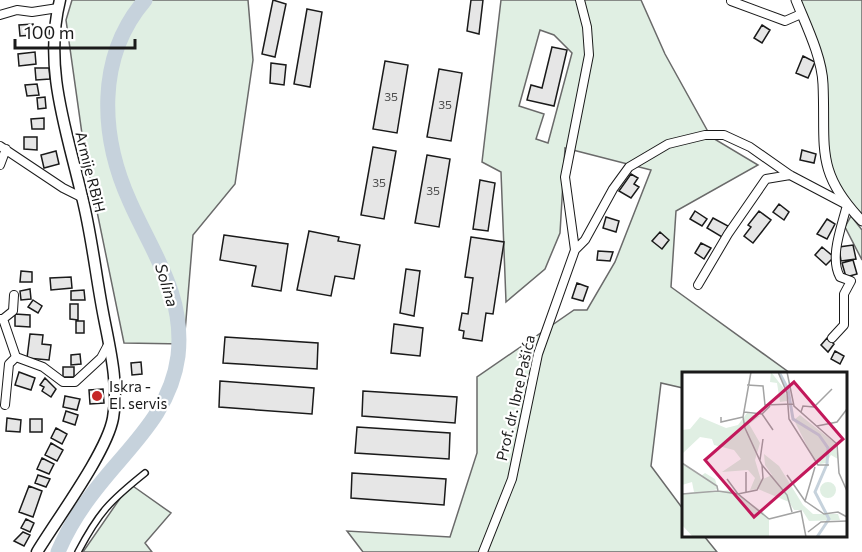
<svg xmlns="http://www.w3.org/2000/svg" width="862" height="552" font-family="Commissioner,sans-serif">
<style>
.green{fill:#e0efe3;stroke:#6a6a6a;stroke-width:1.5;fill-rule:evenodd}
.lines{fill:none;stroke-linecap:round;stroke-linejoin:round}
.river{stroke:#c6d2dc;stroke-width:15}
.building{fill:#e6e6e6;stroke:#1a1a1a;stroke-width:1.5}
.pedestrian-casing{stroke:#1a1a1a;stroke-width:8}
.minor-casing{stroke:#1a1a1a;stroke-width:10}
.tertiary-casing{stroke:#1a1a1a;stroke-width:11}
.secondary-casing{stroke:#1a1a1a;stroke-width:13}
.pedestrian{stroke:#fff;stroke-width:5}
.minor{stroke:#fff;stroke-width:8}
.tertiary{stroke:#fff;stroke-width:9}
.secondary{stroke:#fff;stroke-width:10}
.poi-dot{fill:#c62828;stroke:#fff;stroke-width:2}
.labels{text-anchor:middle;stroke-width:4.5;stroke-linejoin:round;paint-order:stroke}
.number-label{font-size:12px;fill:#4d4d4d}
.street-label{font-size:15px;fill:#1a1a1a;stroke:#fff}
.poi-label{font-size:15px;fill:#1a1a1a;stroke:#fff;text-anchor:start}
.water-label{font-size:16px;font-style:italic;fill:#1a1a1a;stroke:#fff}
.inset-river{fill:none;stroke:#c6d2dc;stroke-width:3}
.inset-road{fill:none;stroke:#a3a3a3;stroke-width:1.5}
.view{fill:#c2185b;fill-opacity:0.15;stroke:#c2185b;stroke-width:3}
.inset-edge{fill:none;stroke:#1a1a1a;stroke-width:3}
</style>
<rect width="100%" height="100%" fill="#fff"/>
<path class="green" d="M72 0H248L253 60 235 184 193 235 184 344 124 343 84 148 66 20Z
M501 0H641L665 54 711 137 758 165 676 211 671 287 790 373 684 374 683 388 661 383 651 466 683 509 684 536H704L717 552H363L347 531 450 537 477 453V377L574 310H587L615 262 651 170 565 148 560 233 545 269 506 302 501 172 482 162ZM540 30 554 35 572 53 548 143 536 139 544 114 519 106Z
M796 0H862V221L830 180 824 83Z
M851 216 862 230V260L845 227Z
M130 484 171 513 145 543 152 552H83Z"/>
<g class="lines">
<path class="river" d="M58 552C66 533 78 513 90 497 124 450 170 417 178 356 185 295 153 254 130 202 100 136 96 57 145 0"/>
</g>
<path class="building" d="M273 0 286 4 275 57 262 54Z
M471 0H483L479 34 467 31Z
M307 9 322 12 310 87 294 84Z
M33 24 34 35 20 36 19 25Z
M762 25 770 30 762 43 754 38Z
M552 47 567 50 554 106 527 100 531 85 542 88Z
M35 52 36 64 19 66 18 54Z
M803 56 815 62 808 78 796 73Z
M385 61 408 65 397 133 373 129Z
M271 63 286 65 284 85 270 83Z
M35 68H49L50 79 36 80Z
M439 69 462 73 451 141 427 137Z
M37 84 39 95 27 96 25 85Z
M45 97 46 108 38 109 37 98Z
M44 118V129H32L31 119Z
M24 137H37V150L24 149Z
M373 147 396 151 384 219 361 215Z
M802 150 816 154 814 163 800 160Z
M56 151 59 164 44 168 41 155Z
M427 155 450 159 439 227 415 223Z
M631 174 638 178 634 184 639 187 631 198 619 191Z
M480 180 495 183 488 231 473 229Z
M779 204 789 212 784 220 773 212Z
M695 211 707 219 702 226 690 219Z
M759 211 771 220 753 243 744 236 751 227 748 225Z
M606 217 619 221 616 232 603 228Z
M713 218 728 226 722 237 707 228Z
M827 219 835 224 827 239 817 234Z
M309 231 339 237 338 241 360 245 354 279 335 276 331 296 297 290Z
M660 232 669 240 662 249 652 241Z
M224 235 288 244 281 291 252 286 256 266 220 260Z
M471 237 504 242 493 314 486 313 482 341 463 338 464 331 459 330 462 313 468 314 473 278 465 277Z
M701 243 711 248 704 259 695 253Z
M853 245 856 259 841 261 839 247Z
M822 247 834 257 826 265 815 255Z
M598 251 613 252 610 261 597 260Z
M853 260 857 274 846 277 842 263Z
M406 269 420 271 414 316 400 313Z
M21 271 32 272V282H20Z
M71 277 72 288 51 290 50 278Z
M577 283 588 287 583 301 572 298Z
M30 289 31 299 21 300 20 291Z
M84 290 85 300H71V291Z
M33 300 42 306 38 313 28 307Z
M70 304H78V320L70 319Z
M15 314 30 315V327L15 326Z
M76 321H84V333H76Z
M394 324 423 328 420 356 391 353Z
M30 334 43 335 42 344 51 345 49 360 27 358Z
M225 337 318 343 317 369 223 363Z
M827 338 834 344 828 352 821 345Z
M835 351 844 356 840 364 831 359Z
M80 354 81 364 71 365V355Z
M141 362 142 374 132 375 131 363Z
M63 367H74V377H63Z
M19 372 35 378 31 390 15 385Z
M45 378 56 389 51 397 42 391 44 387 40 385Z
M220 381 314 388 312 414 219 407Z
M103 389 104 403 90 404 89 390Z
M363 391 457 397 455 423 362 416Z
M65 396 80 399 77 410 63 407Z
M66 411 78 415 75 425 63 421Z
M7 418 21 420 20 432 6 431Z
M30 419H42V432H30Z
M357 427 450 433 449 459 355 453Z
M56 428 67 434 62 444 51 438Z
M51 443 63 450 57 461 45 455Z
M42 458 54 464 49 474 37 469Z
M352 473 446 479 444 505 351 498Z
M38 475 50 479 46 487 35 483Z
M29 486 42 491 33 517 19 512Z
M26 519 34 523 30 532 21 528Z
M23 532 30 535 24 546 14 541Z"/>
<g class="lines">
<defs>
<path id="pedestrian" d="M78 552C99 512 110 501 145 473"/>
<path id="minor" d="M731 1 785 21 801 14
M0 15 17 10 32 12 58 8
M0 146 63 188 83 198
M0 165 6 149
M575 250 585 240 613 189 629 167 668 144 705 135H724L750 147 790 175 847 205C842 226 829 257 840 277L851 281 844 294V325L832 338
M698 285 728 234 766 179 790 175
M0 319H3L16 357 43 367 63 382H75L101 358 109 343
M3 319 13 311 14 295
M5 405 9 364 16 357
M483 552 512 479 538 354 575 250 565 177 589 55 587 27 580 0"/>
<path id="tertiary" d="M796 0C806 25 822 57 823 84 826 147 814 171 862 221"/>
<path id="secondary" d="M37 552C57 519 107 452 113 418 119 386 110 349 104 318 96 278 92 236 82 197 67 131 43 68 60 0"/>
</defs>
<use href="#pedestrian" class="pedestrian-casing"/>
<use href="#minor" class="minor-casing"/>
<use href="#tertiary" class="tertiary-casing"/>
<use href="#secondary" class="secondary-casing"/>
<use href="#pedestrian" class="pedestrian"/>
<use href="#minor" class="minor"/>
<use href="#tertiary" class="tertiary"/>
<use href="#secondary" class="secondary"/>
</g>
<circle class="poi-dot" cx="97" cy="396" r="6"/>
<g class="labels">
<g class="number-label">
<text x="391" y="101">35</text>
<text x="445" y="109">35</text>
<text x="379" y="187">35</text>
<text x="433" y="195">35</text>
</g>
<g class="street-label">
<text transform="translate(90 172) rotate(76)" y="5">Armije RBiH</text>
<text transform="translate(516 398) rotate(-77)" y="5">Prof. dr. Ibre Pašića</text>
</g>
<g class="poi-label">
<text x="109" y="392">Iskra -<tspan x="109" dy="17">El. servis</tspan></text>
</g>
<g class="water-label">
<text transform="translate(167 285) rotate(73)" y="6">Solina</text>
</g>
</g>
<g transform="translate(682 372)">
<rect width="165" height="165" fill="#fff"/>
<path d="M89 0 103 18 105 29 98 30 95 11 88 10ZM65 41 78 44 67 52 78 71 73 88 79 108 90 103 83 93 82 82 97 94 121 133 131 142H156L158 148 127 149 120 138H112L107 130 76 117 68 118 73 106 66 98 40 100 59 87 52 78 32 73 30 67 18 65 0 82V58L8 57 18 45 44 56 56 53ZM118 43 153 71 156 87 149 83 144 91 138 92 130 84 112 48ZM0 91 19 104 23 101 33 107 36 117 23 120 50 118 81 140 87 147V165H11L0 153V122L12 120 10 110 0 113ZM138 118a8 8 0 1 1 16 0a8 8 0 1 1-16 0Z" fill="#e0efe3"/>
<path class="inset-river" d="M97 0 106 17 111 47 137 63 146 76 145 92 133 120 147 147 135 165"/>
<path class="inset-road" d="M69 0 61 45 63 56 80 93 105 123 110 140M96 0 105 21 107 47 136 93H147M105 0 112 34 155 72 157 101 165 119M65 13 81 14 83 33 111 32M62 40 80 42 88 34M119 40 121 34 132 35 150 17M80 42 91 58M39 45V50L61 45M135 54 155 50 165 37M78 88 81 67M0 91 35 114 36 119M64 100V120M105 103 123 129 133 95M45 107 56 122 75 118 81 106 80 93M0 122 36 119 56 122 87 147M123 129 142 142 156 140 165 145M87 147 119 139 124 165M126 160 139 150 165 149"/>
<path class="view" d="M112 10 161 67 72 145 23 88Z"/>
<rect width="165" height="165" class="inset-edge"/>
</g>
<path d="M15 39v9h120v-9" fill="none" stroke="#1a1a1a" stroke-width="3"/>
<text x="24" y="39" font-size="18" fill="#1a1a1a" stroke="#ffffff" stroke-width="4.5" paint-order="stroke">100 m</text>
</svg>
